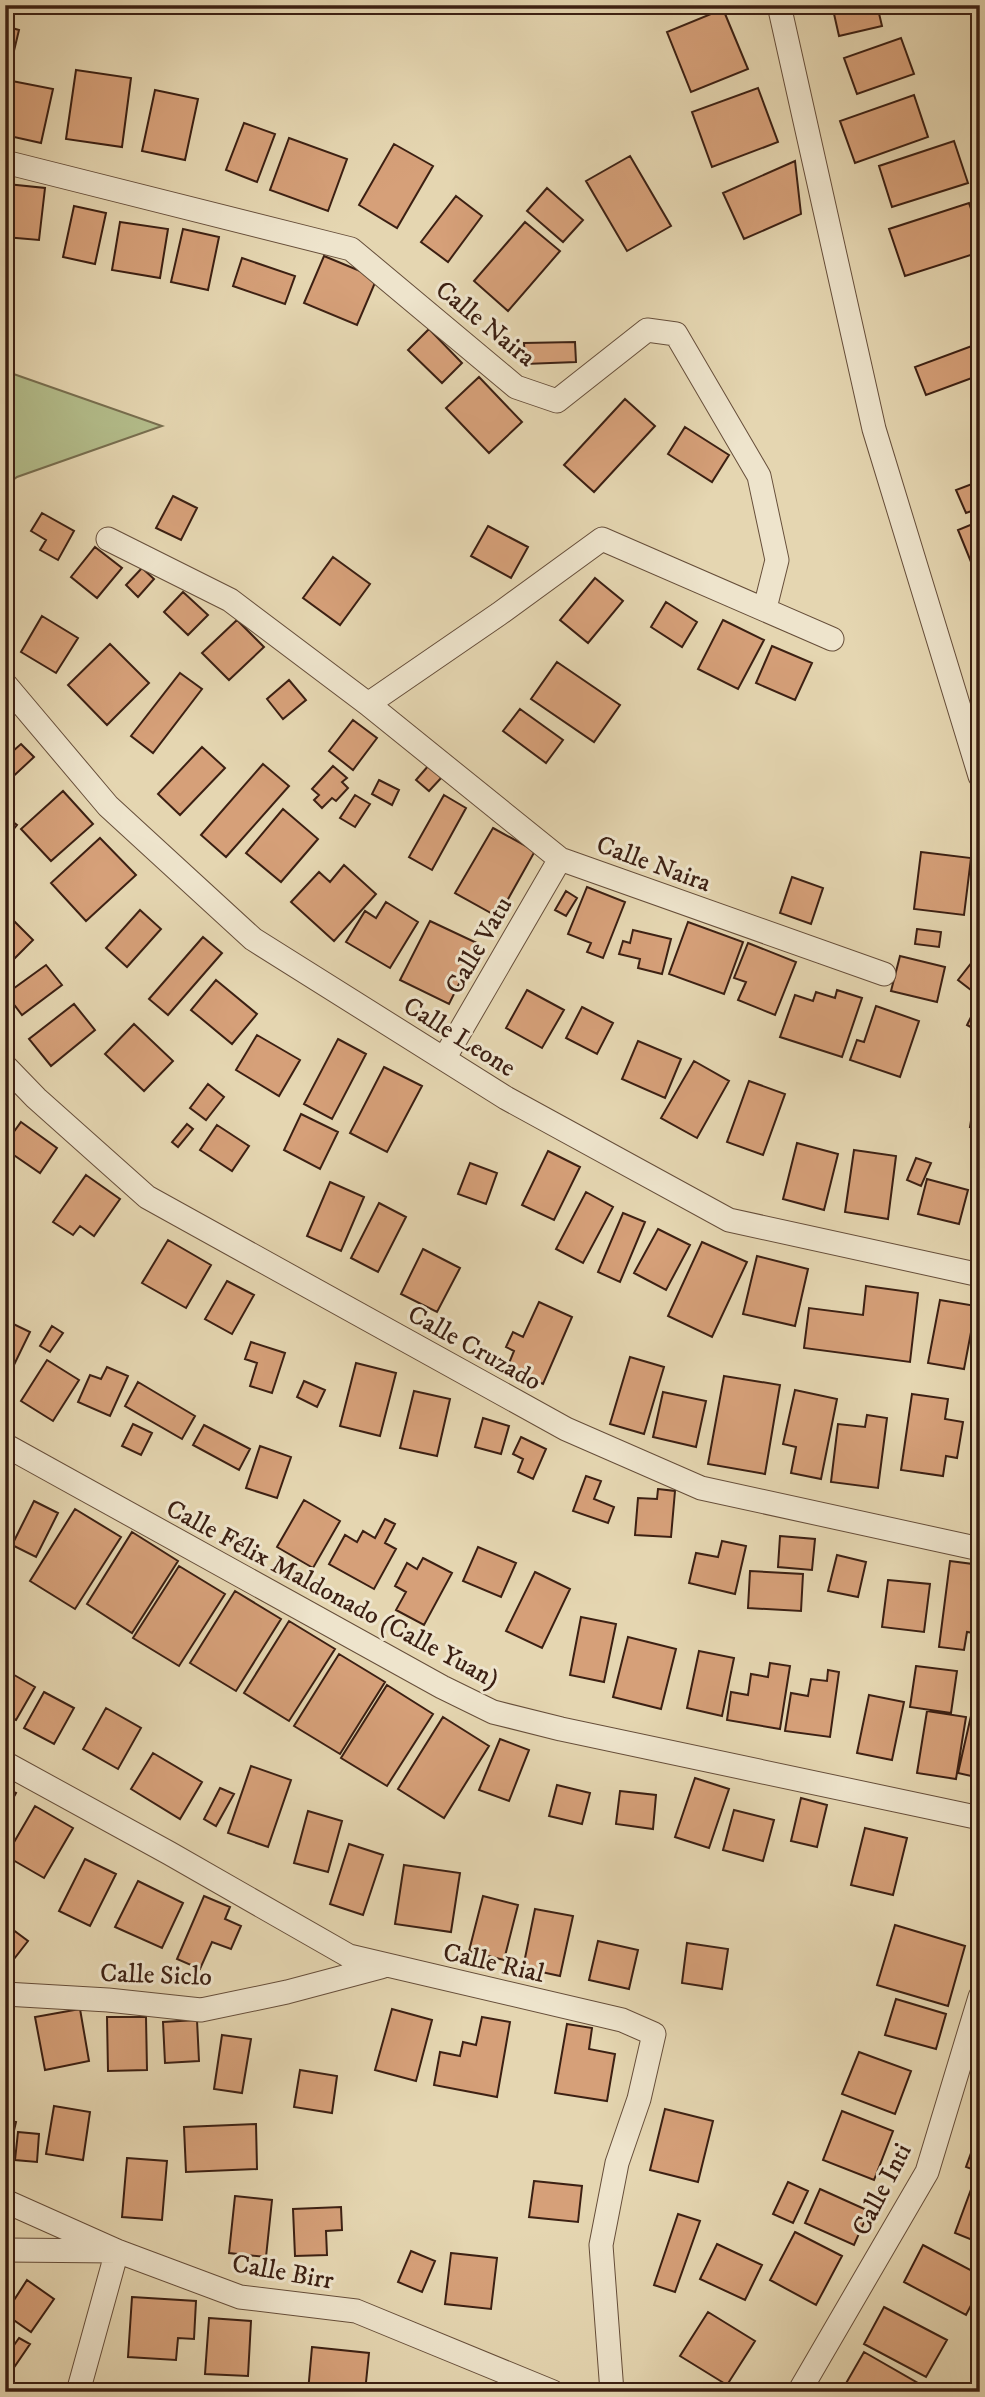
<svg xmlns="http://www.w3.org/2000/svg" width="985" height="2397" font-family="'IM FELL DW Pica',serif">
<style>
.green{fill:#b4be8c;stroke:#786f50;stroke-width:2}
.building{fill:#d6a079;stroke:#3c2013;stroke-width:2}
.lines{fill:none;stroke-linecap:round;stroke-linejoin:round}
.minor-casing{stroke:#664e3a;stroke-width:25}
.minor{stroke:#eee4cc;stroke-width:23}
.labels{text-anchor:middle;stroke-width:6;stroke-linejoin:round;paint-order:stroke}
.street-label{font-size:26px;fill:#3c2013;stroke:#eee4cc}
</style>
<rect width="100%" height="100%" fill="#e5d6b1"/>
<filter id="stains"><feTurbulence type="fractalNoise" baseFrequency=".00286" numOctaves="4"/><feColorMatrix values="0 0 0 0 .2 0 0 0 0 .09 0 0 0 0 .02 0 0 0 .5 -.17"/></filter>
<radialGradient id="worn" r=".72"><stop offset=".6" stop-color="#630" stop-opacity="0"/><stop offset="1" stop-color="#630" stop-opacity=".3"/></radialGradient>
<path class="green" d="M5 371 162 426 17 477 5 486Z"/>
<path class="building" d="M666 5H688L667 10Z
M832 5H877L882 26 839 36Z
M723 9 748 69 691 92 667 32Z
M5 26 19 30 6 84H5Z
M901 38 914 74 857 94 844 58Z
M76 70 131 78 122 147 66 139Z
M12 81 53 89 41 143 5 135V113Z
M758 88 778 142 712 167 692 112Z
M155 90 198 99 185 160 142 151Z
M914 95 928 137 855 163 840 121Z
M244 123 275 134 257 182 226 170Z
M289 138 347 159 328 211 270 190Z
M954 141 968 183 892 207 879 166Z
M394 144 433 166 397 228 359 205Z
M630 156 671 226 627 251 586 181Z
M795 161 801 214 744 239 723 193Z
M7 184 45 188 39 240 5 237Z
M547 188 583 220 563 242 527 211Z
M456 196 482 216 448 262 421 242Z
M969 203 980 236V252L905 276 889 229Z
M74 206 106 213 95 264 63 257Z
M120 222 168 229 160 278 112 270Z
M525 222 560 251 508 311 474 281Z
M183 229 219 237 208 290 171 282Z
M324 256 377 278 357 325 304 303Z
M242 258 295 276 285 304 233 286Z
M429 329 462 363 442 383 408 350Z
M575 342 576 362 525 364 524 343Z
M980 343V375L926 395 915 367Z
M479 377 522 422 489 453 446 408Z
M625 399 655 426 594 492 564 465Z
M685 427 729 455 712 482 668 454Z
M980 481V508L966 513 956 490Z
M173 496 197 508 181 540 156 528Z
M42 513 74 531 58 560 40 550 46 540 31 531Z
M980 521V578L978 579 958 530Z
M488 526 528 547 511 578 471 556Z
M95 547 122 568 97 598 71 577Z
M333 557 370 584 340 625 303 598Z
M142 568 154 579 138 597 126 585Z
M595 578 623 601 588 643 560 620Z
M183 592 208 615 188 635 164 612Z
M666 602 697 622 682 647 651 627Z
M42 616 78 638 56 673 21 652Z
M237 620 264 647 229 680 202 653Z
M723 620 764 640 738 689 698 669Z
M110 644 149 683 107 725 68 685Z
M772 646 812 663 795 700 756 683Z
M557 662 620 705 594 742 531 699Z
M180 673 202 689 153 753 131 736Z
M289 680 306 700 283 719 267 699Z
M520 709 563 740 546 763 503 731Z
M353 720 377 738 353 770 329 751Z
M21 744 34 757 5 784V758Z
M202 747 225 768 180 815 158 794Z
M263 764 289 786 226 857 201 835Z
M429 765 442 777 429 791 416 780Z
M333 766 347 778 342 782 348 788 336 801 332 798 322 808 314 800 319 795 312 789Z
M379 780 399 790 392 805 372 794Z
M63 791 93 824 51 861 21 829Z
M355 795 370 804 355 827 340 818Z
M444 795 466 808 432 870 409 857Z
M283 809 318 839 281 882 246 853Z
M5 816 17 825 5 840Z
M493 828 535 851 498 917 455 893Z
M100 838 136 875 86 921 51 883Z
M921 852 971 858 964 915 914 909Z
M344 865 376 894 334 941 291 902 319 872 330 882Z
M792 877 823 888 811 924 780 913Z
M587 887 625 902 603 958 587 952 591 943 568 934Z
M566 891 577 898 566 916 555 910Z
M386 902 418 922 390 968 346 942 365 911 376 918Z
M140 910 161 929 127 967 106 948Z
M5 912 33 940 5 968Z
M430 921 479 944 449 1004 400 980Z
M688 922 743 942 724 994 669 974Z
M917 929 941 932 939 947 915 944Z
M633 930 671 939 662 974 638 968 640 959 619 954 623 941 630 943Z
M203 937 222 953 168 1015 149 999Z
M748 943 796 962 775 1015 738 1000 746 982 734 978Z
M980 952V997L958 980Z
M900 956 945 967 937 1002 891 991Z
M46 965 62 985 22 1015 6 994Z
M216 980 257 1014 232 1044 191 1010Z
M527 990 564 1010 542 1048 506 1028Z
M837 990 862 998 842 1057 780 1037 795 995 813 1001 816 992 835 998Z
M74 1004 95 1030 51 1066 29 1039Z
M876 1006 919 1021 900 1077 850 1060 857 1040 864 1042Z
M582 1007 613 1023 597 1054 566 1038Z
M975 1009 980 1012V1032L967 1025Z
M134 1024 173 1061 144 1091 105 1054Z
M257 1035 300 1060 279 1096 236 1070Z
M338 1039 366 1054 332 1119 304 1104Z
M638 1041 681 1059 665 1098 622 1079Z
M694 1061 729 1081 697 1138 661 1118Z
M384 1067 422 1086 387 1152 350 1133Z
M749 1081 785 1094 763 1155 727 1142Z
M208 1084 224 1097 206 1120 190 1108Z
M975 1095 980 1096V1128L970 1127Z
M301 1114 338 1132 320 1169 284 1150Z
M21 1122 57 1148 40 1173 5 1149V1144Z
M187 1124 193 1129 178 1147 172 1142Z
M217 1125 249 1146 232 1171 200 1150Z
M797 1143 838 1154 824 1210 783 1199Z
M854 1150 896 1156 888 1219 845 1212Z
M548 1151 580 1167 554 1220 522 1205Z
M916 1158 931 1163 921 1186 907 1180Z
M470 1163 497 1173 486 1204 458 1194Z
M86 1175 120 1199 94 1236 80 1226 73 1235 53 1222Z
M927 1179 968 1190 959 1224 918 1214Z
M330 1182 364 1197 341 1251 307 1236Z
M586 1192 613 1207 583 1263 556 1249Z
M379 1203 406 1217 378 1272 351 1258Z
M623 1213 645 1222 620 1282 598 1272Z
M658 1229 690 1245 666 1290 634 1273Z
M168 1240 211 1265 186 1308 142 1283Z
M702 1242 747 1262 712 1337 668 1316Z
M423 1249 460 1268 437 1312 401 1294Z
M757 1256 808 1269 795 1326 743 1314Z
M227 1281 254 1295 232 1334 205 1319Z
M866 1286 918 1293 910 1362 804 1348 809 1308 863 1315Z
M940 1300 976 1306 964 1369 928 1363Z
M539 1302 572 1317 543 1384 507 1368 514 1351 506 1347 513 1332 523 1337Z
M5 1320 30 1332 11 1371 5 1369Z
M52 1326 63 1333 50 1352 40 1346Z
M251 1342 285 1353 272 1393 250 1386 257 1363 245 1359Z
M630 1357 664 1367 644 1434 610 1424Z
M47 1360 79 1380 53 1421 21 1401Z
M356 1363 396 1373 380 1436 340 1426Z
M107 1367 128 1376 110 1416 78 1402 90 1375 101 1379Z
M724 1376 780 1385 765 1474 708 1464Z
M304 1381 325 1390 317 1407 297 1397Z
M138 1382 195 1416 182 1439 125 1406Z
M795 1390 837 1399 821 1479 791 1473 796 1447 783 1444Z
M414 1391 450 1399 437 1456 400 1448Z
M663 1392 706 1401 696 1447 653 1437Z
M912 1394 948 1399 945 1419 963 1422 957 1458 946 1456 943 1476 901 1470Z
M867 1415 887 1418 878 1488 831 1482 838 1424 865 1427Z
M483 1418 509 1426 501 1454 475 1447Z
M133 1424 152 1433 141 1455 122 1446Z
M204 1425 250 1449 239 1470 193 1445Z
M521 1437 546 1449 533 1479 518 1472 523 1459 513 1454Z
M260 1446 291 1457 277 1498 246 1488Z
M586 1476 601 1481 594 1499 614 1507 608 1523 573 1511Z
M658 1489 675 1491 671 1537 635 1535 638 1498 657 1499Z
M304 1500 340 1521 313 1568 277 1547Z
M34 1501 58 1513 36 1557 12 1545Z
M75 1509 121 1537 75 1609 30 1581Z
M385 1519 395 1524 385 1543 396 1549 374 1589 329 1564 345 1535 357 1542 363 1531 375 1538Z
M132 1532 178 1561 132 1633 87 1604Z
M780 1536 815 1539 812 1570 778 1567Z
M722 1541 746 1546 735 1594 689 1583 696 1553 718 1557Z
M478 1547 516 1563 501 1597 463 1581Z
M837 1555 866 1562 858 1597 828 1591Z
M423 1558 452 1573 424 1625 396 1610 406 1592 395 1586 407 1563 417 1569Z
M950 1561 980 1565V1634L967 1632 964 1650 939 1647Z
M179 1566 225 1594 179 1666 133 1638Z
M750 1571 803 1574 801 1611 748 1608Z
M535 1572 570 1589 542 1648 506 1631Z
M888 1580 930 1584 924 1632 882 1627Z
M235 1591 281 1619 236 1691 190 1663Z
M581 1617 616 1624 604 1682 570 1675Z
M289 1621 335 1649 289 1721 244 1693Z
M628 1637 676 1649 661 1709 613 1697Z
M699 1651 734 1658 722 1716 687 1708Z
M339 1654 385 1682 340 1754 294 1726Z
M770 1663 790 1666 780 1729 727 1720 731 1692 748 1695 751 1674 768 1677Z
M916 1666 957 1671 951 1713 910 1707Z
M828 1670 839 1672 830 1737 785 1731 791 1693 808 1696 811 1679 827 1681Z
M9 1672 35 1687 16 1720 5 1715V1679Z
M387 1685 433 1714 387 1786 341 1758Z
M978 1685H980V1778L958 1773Z
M44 1692 74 1708 54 1744 24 1728Z
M869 1695 904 1702 892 1760 857 1753Z
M106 1708 141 1728 118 1769 83 1749Z
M927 1711 966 1717 956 1779 917 1773Z
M443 1717 489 1746 444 1818 398 1789Z
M500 1739 529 1750 509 1801 479 1790Z
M153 1753 202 1782 180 1819 131 1789Z
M251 1766 291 1780 268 1847 228 1833Z
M695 1778 729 1789 709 1848 675 1837Z
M557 1785 590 1793 582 1824 549 1816Z
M5 1788 16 1793 5 1813Z
M220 1788 234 1794 216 1826 204 1819Z
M620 1791 656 1795 653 1829 616 1824Z
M801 1798 827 1805 817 1847 791 1841Z
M35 1806 73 1828 44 1878 6 1856Z
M734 1810 774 1820 763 1861 723 1850Z
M308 1811 342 1821 328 1872 294 1863Z
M865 1828 907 1838 893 1895 851 1885Z
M349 1844 383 1855 363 1915 330 1904Z
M85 1859 116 1874 90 1926 59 1911Z
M404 1865 460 1873 451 1932 395 1924Z
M138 1881 183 1903 162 1948 115 1927Z
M204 1896 230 1907 225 1919 241 1926 231 1949 212 1942 200 1969 177 1959Z
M483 1896 518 1905 504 1960 469 1951Z
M535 1909 573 1916 560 1976 523 1968Z
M895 1925 965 1946 948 2006 877 1985Z
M12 1929 28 1941 14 1959 5 1953V1938Z
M598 1941 638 1950 629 1989 589 1980Z
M687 1943 728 1949 722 1989 682 1983Z
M896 1999 946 2014 936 2049 885 2035Z
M80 2009 89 2061 45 2070 35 2017Z
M392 2009 432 2020 416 2081 375 2070Z
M5 2012 11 2013 5 2056Z
M107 2017H146L147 2070 108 2071Z
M482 2017 510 2022 497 2097 434 2085 440 2052 460 2056 463 2042 476 2045Z
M197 2020 199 2061 165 2063 163 2022Z
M567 2024 592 2028 589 2049 615 2054 607 2101 555 2093Z
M222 2035 251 2039 242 2093 214 2089Z
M859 2052 911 2071 895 2114 842 2094Z
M300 2070 337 2076 332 2113 294 2107Z
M54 2106 90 2112 83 2160 46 2154Z
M665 2109 713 2121 698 2182 650 2170Z
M842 2111 893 2131 874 2180 823 2160Z
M5 2120 16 2122 11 2143 5 2142Z
M256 2124 257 2169 186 2172 184 2127Z
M980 2128V2172L966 2167Z
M18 2132 39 2134 37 2162 15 2160Z
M127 2158 167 2161 162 2220 122 2217Z
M534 2181 582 2186 578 2222 529 2217Z
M788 2182 808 2191 793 2223 773 2214Z
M973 2184 980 2187V2243L955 2233Z
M820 2189 869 2211 854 2245 805 2223Z
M235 2196 272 2200 266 2257 229 2253Z
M341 2207 342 2230 326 2231 327 2255 295 2256 293 2209Z
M678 2214 700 2221 675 2292 654 2285Z
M795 2232 842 2256 816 2305 770 2280Z
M717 2244 762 2265 745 2300 700 2279Z
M923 2245 980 2275V2288L966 2315 904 2282Z
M411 2251 435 2261 422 2292 398 2282Z
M451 2253 497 2258 491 2309 445 2304Z
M27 2280 54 2299 31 2332 5 2314Z
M132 2297 196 2301 194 2339 178 2338 176 2360 128 2357Z
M884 2307 947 2340 926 2377 864 2344Z
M708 2312 755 2341 727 2385 680 2356Z
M209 2318 251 2321 248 2376 205 2374Z
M19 2338 30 2344 15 2366 5 2358Z
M312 2347 369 2353 365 2392H308Z
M864 2352 930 2390 929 2392H841Z"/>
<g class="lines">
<defs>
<path id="minor" d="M779 5 874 429 980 776
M5 162 351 249 516 387 557 401 647 330 676 334 759 476 777 560 765 608
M108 539 230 600 368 704 560 859 884 974
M5 684 108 806 253 939 506 1098 729 1220 980 1275
M368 704 499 614 602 539 832 639
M444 1059 560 859
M5 1066 36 1098 147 1197 566 1429 701 1488 980 1549
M5 1445 442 1687 493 1712 561 1729 980 1818
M5 1763 169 1853 349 1956 622 2020 654 2034 639 2099 617 2163 601 2245 612 2392
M5 1994 108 2000 201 2010 287 1992 381 1967
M5 2201 117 2251 240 2297 356 2311 553 2392
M5 2250 117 2251 78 2392
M799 2392 927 2172 980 1997"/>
</defs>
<use href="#minor" class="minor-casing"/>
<use href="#minor" class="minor"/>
</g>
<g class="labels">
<g class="street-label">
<text transform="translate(486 323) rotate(39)" y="9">Calle Naira</text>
<text transform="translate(654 863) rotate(20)" y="9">Calle Naira</text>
<text transform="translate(478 945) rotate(-60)" y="9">Calle Vatu</text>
<text transform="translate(460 1036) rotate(32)" y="9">Calle Leone</text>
<text transform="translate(475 1347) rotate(29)" y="9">Calle Cruzado</text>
<text transform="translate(333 1593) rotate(28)" y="9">Calle Félix Maldonado (Calle Yuan)</text>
<text transform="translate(494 1962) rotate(13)" y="9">Calle Rial</text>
<text transform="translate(156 1974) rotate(2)" y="9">Calle Siclo</text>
<text transform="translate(881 2189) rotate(-63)" y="9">Calle Inti</text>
<text transform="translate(283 2271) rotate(10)" y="9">Calle Birr</text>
</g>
</g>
<rect width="985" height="2397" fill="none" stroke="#e5d6b1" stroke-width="28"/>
<rect x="7" y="7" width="971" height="2383" fill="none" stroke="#3c2013" stroke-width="3.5"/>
<rect x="14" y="14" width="957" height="2369" fill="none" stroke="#3c2013" stroke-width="2"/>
<rect width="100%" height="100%" filter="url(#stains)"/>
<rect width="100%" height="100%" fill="url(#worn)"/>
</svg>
